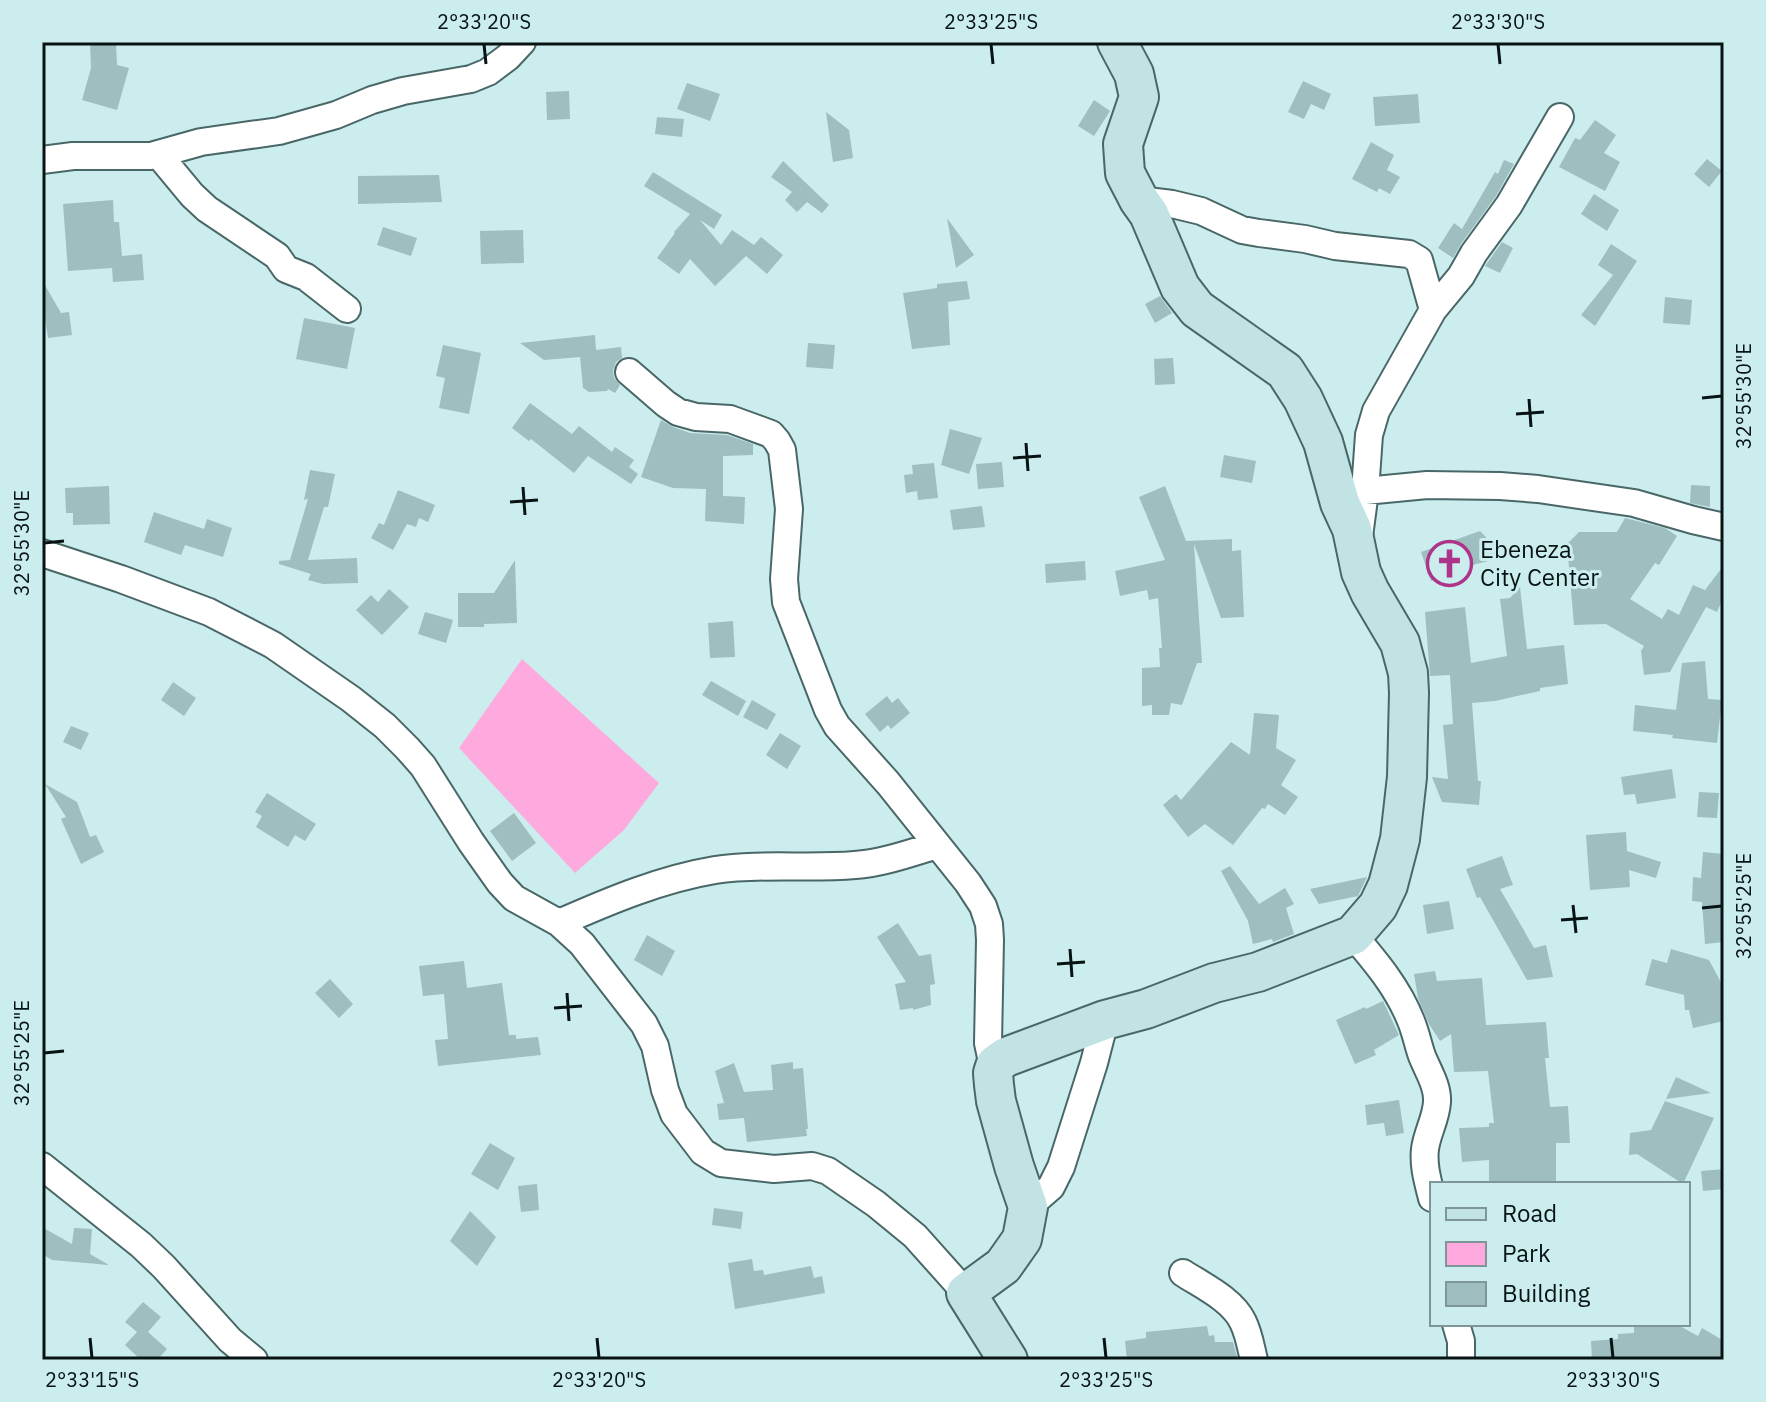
<svg xmlns="http://www.w3.org/2000/svg" width="1766" height="1402" font-family="'IBM Plex Sans',sans-serif">
<style>
.green{fill:#feaade}
.building{fill:#9ebebf}
.lines{fill:none;stroke-linecap:round;stroke-linejoin:round}
.street-casing{stroke:#496767;stroke-width:30}
.secondary-casing{stroke:#496767;stroke-width:42}
.street{stroke:#fff;stroke-width:26}
.secondary{stroke:#c2e3e4;stroke-width:38}
.ticks{fill:none;stroke:#081414;stroke-width:3}
.labels{text-anchor:middle;stroke-width:6;stroke-linejoin:round;paint-order:stroke}
.poi-label{font-size:24px;fill:#081414;stroke:#ccedee;text-anchor:start}
.neatline{fill:none;stroke:#081414;stroke-width:3}
.ticks-label{font-size:20px;text-anchor:middle;fill:#081414}
</style>
<rect width="100%" height="100%" fill="#ccedee"/>
<path class="green" d="M522 659 659 783 624 830 575 873 459 748Z"/>
<path class="building" d="M90 42H116L117 65 129 68 117 110 82 100 91 68Z
M1303 81 1331 94 1324 110 1311 104 1304 119 1288 112Z
M687 83 720 94 710 121 677 109Z
M569 91 570 119 547 120 546 92Z
M1418 94 1420 123 1375 126 1373 97Z
M1094 100 1110 111 1094 136 1078 126Z
M826 112 849 130 853 158 833 162Z
M657 117 684 119 682 137 655 134Z
M1595 120 1616 135 1604 153 1620 162 1605 191 1559 167 1575 138 1580 140Z
M1371 142 1394 155 1387 170 1400 177 1390 194 1379 188 1377 192 1352 179Z
M1707 159 1722 171 1709 187 1694 174Z
M1504 160 1514 164 1496 196 1461 244 1453 258 1438 248 1454 223 1462 229 1495 172 1498 174Z
M783 161 829 205 822 213 807 202 797 212 785 200 792 192 771 177Z
M653 172 722 215 714 229 700 220 721 245 732 230 754 245 761 237 783 255 767 274 746 256 715 286 690 259 679 274 657 258 675 233 674 232 690 214 644 186Z
M439 175 442 202 358 204V176Z
M1594 194 1619 210 1607 231 1581 214Z
M113 200 114 222H119L122 256 142 254 144 280 113 282 112 268 68 271 63 204Z
M947 218 974 255 956 268Z
M383 227 417 238 411 256 377 245Z
M523 230 524 263 481 264 480 231Z
M1502 242 1513 248 1500 273 1485 266Z
M1611 244 1637 261 1595 326 1581 315 1613 275 1598 265Z
M42 280 61 313 69 312 72 335 48 338 42 297Z
M967 281 970 299 948 302 950 345 912 349 903 293 937 288V284Z
M1160 296 1172 313 1155 323 1145 304Z
M1665 297 1692 300 1690 325 1663 323Z
M304 318 355 328 347 369 296 359Z
M595 335 596 350 621 347 622 358 616 362 613 370 614 378 620 385 615 393 608 389 607 391 589 392 583 388 580 357 544 360 520 343Z
M808 343 835 345 833 369 806 367Z
M443 345 481 353 469 414 439 408 445 378 436 376Z
M1173 358 1175 384 1155 385 1154 359Z
M530 403 572 434 579 426 612 452 615 447 634 460 629 467 638 474 631 484 588 456 574 473 531 439 529 441 512 428Z
M661 420 673 427 690 433 727 435 753 444V455L723 456V496L745 497 744 524 705 521 706 489 673 488 641 477Z
M950 429 982 438 969 474 941 465Z
M1224 455 1256 461 1252 483 1220 477Z
M1002 462 1004 487 978 489 976 464Z
M934 463 938 498 918 500 917 491 906 493 904 475 913 474 912 465Z
M310 470 335 474 328 507H324L308 560 357 558 358 583 323 584 308 580 311 574 279 564V561L290 560 308 499 304 500Z
M1691 485 1710 486V507L1690 503Z
M109 486 110 524 73 525V513H66L65 488Z
M1165 486 1186 541 1232 539V551L1241 550 1244 617 1221 618 1194 544 1202 663H1197L1182 705 1171 703 1169 715H1152V705L1142 706V668L1160 667 1159 648H1162L1158 598 1149 600 1147 590 1120 596 1115 571 1165 560 1139 497Z
M398 490 435 505 428 522 419 518 416 527 407 524 393 550 371 538 379 523 384 525Z
M982 506 985 527 953 530 950 510Z
M154 512 204 529 207 519 232 528 223 557 185 545 181 555 144 542Z
M1625 518 1665 528 1677 536 1659 565 1655 563 1630 599 1662 619 1668 609 1679 615 1693 585 1705 590 1724 565V596L1717 612 1706 607 1670 672 1644 675 1641 651 1644 646 1606 624 1574 625 1567 544 1579 532H1617Z
M1480 531 1505 557 1476 564 1431 581 1421 552Z
M515 560 517 623 484 624V627H458V593H494Z
M1085 561 1086 580 1046 583 1045 564Z
M1520 587 1527 649 1564 645 1568 684 1540 688V691L1495 701 1472 703 1478 781H1481L1479 805 1442 802 1432 777 1448 779 1443 725 1453 724 1450 675 1430 676 1425 612 1465 607 1471 663 1507 656 1500 599 1510 598Z
M389 589 409 607 382 635 356 610 371 595 378 602Z
M425 612 453 620 446 643 418 634Z
M733 621 735 657 710 658 708 623Z
M1705 661 1708 699 1722 700 1717 743 1672 738 1673 735 1633 731 1635 705 1676 710 1682 663Z
M711 681 746 701 738 716 702 695Z
M173 682 196 698 184 716 161 700Z
M887 696 892 703 898 698 910 713 891 729 888 725 880 732 865 714Z
M752 700 776 714 767 730 743 717Z
M1254 713 1279 715 1276 748 1296 760 1281 785 1298 797 1285 815 1268 804 1265 809 1262 808 1233 845 1205 824 1188 837 1163 805 1176 794 1181 800 1231 742 1250 755Z
M71 726 89 733 81 750 63 742Z
M780 733 801 746 787 769 766 755Z
M1672 769 1676 798 1637 804 1635 794 1624 795 1621 777Z
M45 784 77 802 90 837 96 835 104 852 81 864 61 819 66 817Z
M1699 792 1719 793 1717 818 1697 817Z
M267 793 316 824 305 841 295 835 288 847 256 827 262 816 255 812Z
M514 813 536 843 512 861 490 831Z
M1626 832 1627 851 1661 862 1656 878 1629 870 1630 887 1590 890 1586 835Z
M1703 852 1724 854V942L1705 944 1702 902 1692 901 1693 877 1701 878Z
M1502 856 1513 885 1500 889 1534 948 1546 945 1553 977 1527 980 1480 897 1477 898 1466 869Z
M1230 866 1259 904 1285 888 1294 904 1286 908 1294 934 1273 942 1272 939 1253 944 1248 921 1221 871Z
M1367 877 1358 896 1319 904 1310 889Z
M1449 901 1454 929 1427 934 1423 905Z
M898 923 919 956 931 954 935 984 930 985 931 1005 913 1010V1008L900 1010 895 984 906 982 877 937Z
M647 935 675 951 662 976 634 960Z
M1671 949 1709 960 1724 988V1021L1693 1028 1689 1010H1685L1684 995 1645 985 1652 959 1667 963Z
M464 961 467 988 502 983 509 1035H516V1039L538 1037 541 1055 438 1066 435 1040 448 1039 444 994 423 996 419 966Z
M1435 971 1437 981 1482 978 1486 1025 1546 1022 1549 1058H1545L1550 1107 1568 1106 1570 1143H1556V1184H1489V1160L1462 1162 1459 1128 1489 1127V1123H1494L1488 1071 1454 1072 1451 1034 1440 1041 1429 1024 1418 998 1414 974Z
M330 979 353 1004 339 1018 315 993Z
M1383 1001 1399 1035 1374 1050 1376 1055 1355 1064 1336 1020 1365 1007 1366 1009Z
M793 1062V1069L803 1068 808 1129H806L807 1136 747 1142 744 1118 719 1120 717 1104 724 1103 715 1071 734 1063 744 1092 773 1090 771 1065Z
M1676 1077 1711 1093 1666 1099Z
M1399 1100 1404 1133 1386 1136 1384 1123 1367 1125 1365 1105Z
M1665 1101 1714 1118 1683 1184 1637 1154 1629 1155 1630 1133 1651 1130Z
M490 1143 515 1158 498 1190 471 1174Z
M1724 1169V1189L1703 1191 1701 1171Z
M537 1184 539 1210 521 1212 518 1186Z
M714 1208 743 1212 741 1229 712 1225Z
M470 1211 496 1237 477 1266 450 1241Z
M42 1227 72 1244 74 1228 92 1229 90 1254 109 1265 52 1260 42 1254Z
M752 1259 754 1271 763 1270 764 1275 811 1266 814 1278 822 1276 825 1293 735 1309 728 1263Z
M143 1302 161 1317 148 1332 167 1349 157 1360H141L125 1345 137 1332 125 1322Z
M1676 1324 1698 1336 1702 1328 1724 1341V1360H1592L1591 1341 1618 1339V1334L1634 1333V1326Z
M1207 1326 1209 1336 1214 1335 1215 1342H1233L1238 1360H1127L1125 1341 1146 1338V1332Z"/>
<g class="lines">
<defs>
<path id="street" d="M158 154 192 195 207 209 277 256 286 269 306 277 347 309
M42 160 73 156H151L201 142 279 131 336 115 372 100 403 91 471 79 488 72 508 57 522 42
M1139 200 1172 204 1201 211 1242 230 1259 233 1305 239 1335 246 1409 254 1419 260 1433 310
M629 372 666 404 678 412 696 417 730 419 771 434 777 441 782 450 789 509 784 579 786 602 828 710 837 726 888 783 968 883 983 906 989 924 990 940 988 1043 991 1057 996 1064
M1365 491 1427 485 1500 486 1538 489 1634 503 1693 520 1724 527
M1358 544 1365 491 1369 435 1376 411 1433 310 1461 276 1474 253 1509 205 1560 117
M42 553 121 579 209 612 273 645 351 699 385 726 407 748 423 766 471 842 500 883 514 898 559 923 582 944 644 1024 655 1046 665 1090 674 1114 703 1152 721 1163 774 1169 812 1166 828 1171 876 1204 915 1236 966 1293
M559 923C609 901 661 879 715 870 761 863 808 869 855 865 883 863 910 853 937 845
M1353 935C1376 962 1398 988 1411 1021 1416 1033 1418 1045 1422 1056 1428 1071 1438 1086 1437 1102 1436 1119 1427 1133 1425 1149 1423 1166 1428 1182 1432 1198
M42 1166 141 1245 164 1267 230 1340 254 1360
M1028 1207 1051 1187 1061 1167 1094 1063 1105 1020
M1183 1273C1203 1286 1233 1300 1243 1322 1249 1334 1251 1348 1254 1360
M1456 1324 1461 1341V1360"/>
<path id="secondary" d="M1008 1360 966 1293 1003 1266 1022 1239 1028 1207 1014 1166 996 1101 994 1085 993 1073 996 1064 1006 1057 1105 1020 1146 1009 1214 983 1258 972 1353 935 1378 906 1388 885 1400 839 1407 777 1409 693 1408 673 1400 643 1370 592 1361 572 1352 529 1340 503 1323 442 1303 399 1285 371 1197 309 1180 287 1149 214 1139 200 1125 173 1123 144 1139 97 1134 74 1117 42"/>
</defs>
<use href="#street" class="street-casing"/>
<use href="#secondary" class="secondary-casing"/>
<use href="#street" class="street"/>
<use href="#secondary" class="secondary"/>
</g>
<path class="ticks" d="M484 44 486 64M991 44 993 64M1498 44 1500 64M1702 398 1722 396M1529 399 1531 427M1516 414 1544 412M1026 443 1028 471M1013 458 1041 456M523 487 525 515M510 502 538 500M44 543 64 541M1573 905 1576 933M1702 908 1722 906M1561 920 1588 918M1070 949 1072 977M1057 964 1085 962M567 993 569 1021M554 1008 582 1006M44 1053 64 1051M90 1338 92 1358M597 1338 599 1358M1104 1338 1106 1358M1611 1338 1613 1358"/>
<defs>
<symbol id="church-ring" viewBox="-11 -11 22 22"><circle r="9.5" fill="#ccedee" stroke="#ad3489" stroke-width="1.5"/><path d="M-1.2-6h2.4v3.5h3.3v2.4h-3.3V6h-2.4V-.1h-3.3v-2.4h3.3Z" fill="#ad3489"/></symbol>
</defs>
<g fill-rule="evenodd">
<use href="#church-ring" x="1424" y="538" width="51" height="51"/>
</g>
<g class="labels">
<g class="poi-label">
<text x="1480" y="558">Ebeneza<tspan x="1480" dy="28">City Center</tspan></text>
</g>
</g>
<rect width="1766" height="1402" fill="none" stroke="#ccedee" stroke-width="88"/>
<rect x="1430" y="1182" width="260" height="144" fill="#ccedee" stroke="#7e9697" stroke-width="2"/>
<rect x="1446" y="1208" width="40" height="12" fill="#c2e3e4" stroke="#7e9697" stroke-width="2"/>
<text x="1502" y="1222" font-size="24" fill="#081414">Road</text>
<rect x="1446" y="1242" width="40" height="24" fill="#feaade" stroke="#7e9697" stroke-width="2"/>
<text x="1502" y="1262" font-size="24" fill="#081414">Park</text>
<rect x="1446" y="1282" width="40" height="24" fill="#9ebebf" stroke="#7e9697" stroke-width="2"/>
<text x="1502" y="1302" font-size="24" fill="#081414">Building</text>
<rect x="44" y="44" width="1678" height="1314" class="neatline"/>
<g class="ticks-label">
<text x="484" y="29">2°33'20"S</text>
<text x="991" y="29">2°33'25"S</text>
<text x="1498" y="29">2°33'30"S</text>
<text transform="translate(1744 396) rotate(-90)" y="7">32°55'30"E</text>
<text transform="translate(22 543) rotate(-90)" y="7">32°55'30"E</text>
<text transform="translate(1744 906) rotate(-90)" y="7">32°55'25"E</text>
<text transform="translate(22 1053) rotate(-90)" y="7">32°55'25"E</text>
<text x="92" y="1387">2°33'15"S</text>
<text x="599" y="1387">2°33'20"S</text>
<text x="1106" y="1387">2°33'25"S</text>
<text x="1613" y="1387">2°33'30"S</text>
</g>
</svg>
